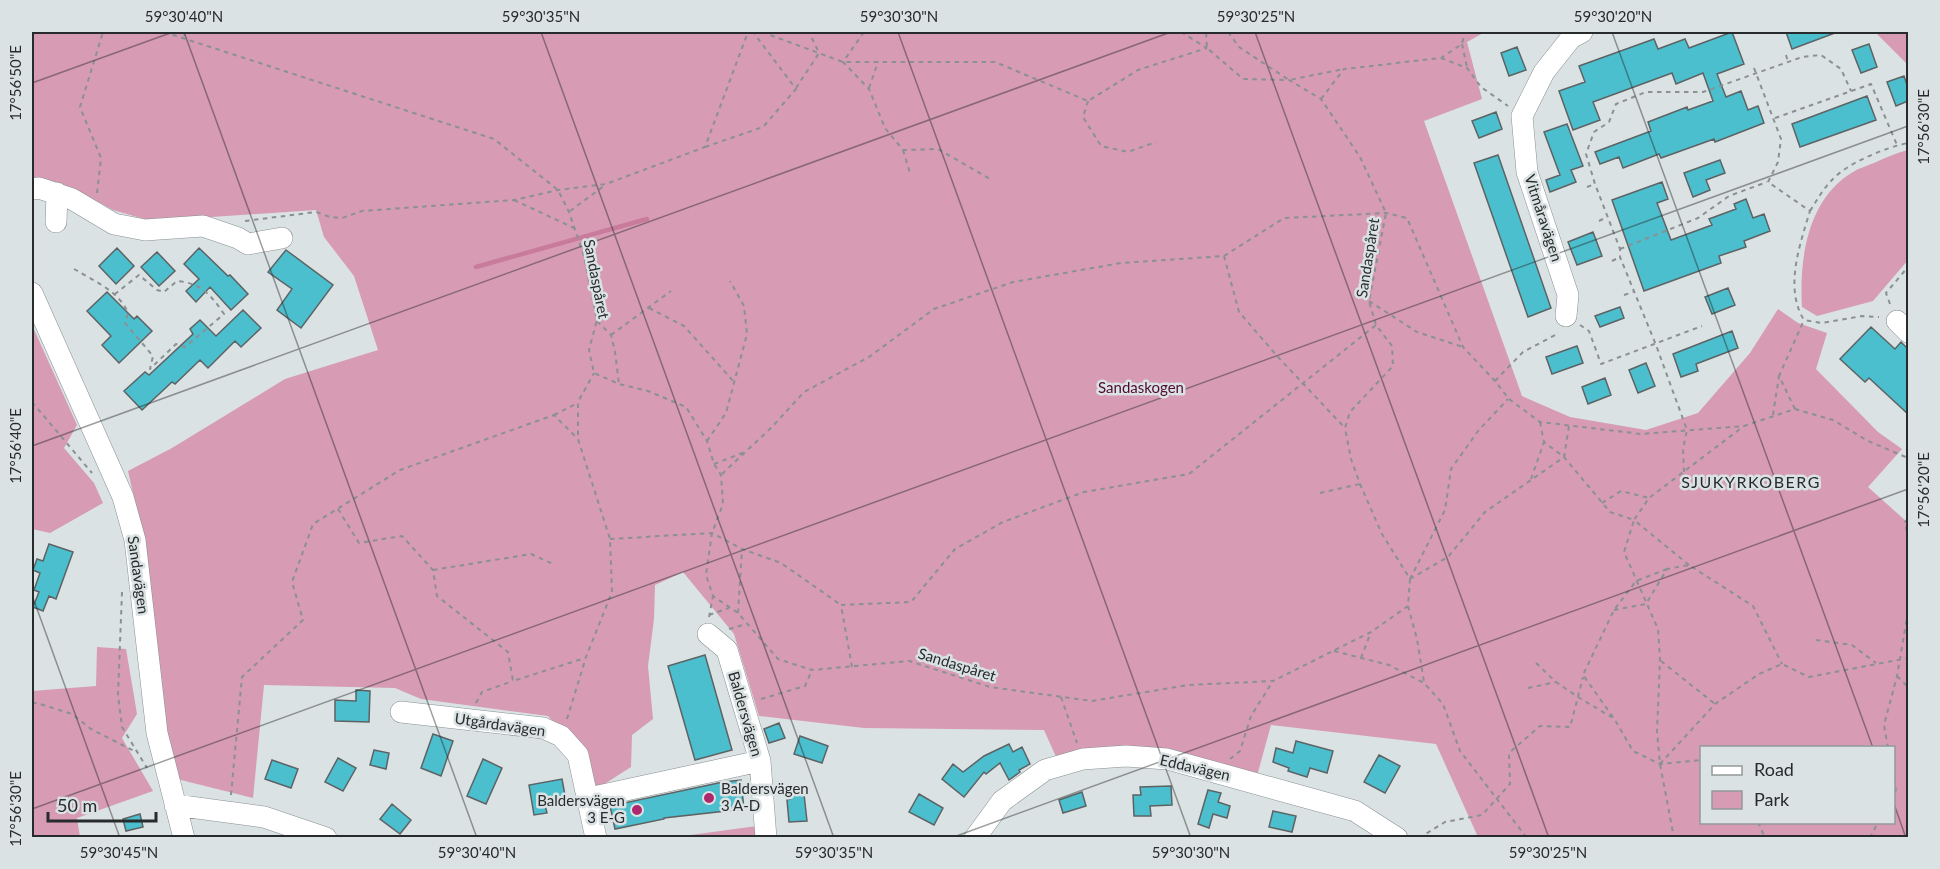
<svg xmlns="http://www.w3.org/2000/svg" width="1940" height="869" font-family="Lato,sans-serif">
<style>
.green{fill:#d79bb3;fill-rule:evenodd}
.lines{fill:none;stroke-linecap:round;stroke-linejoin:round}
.stream{stroke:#c97b9c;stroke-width:4.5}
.building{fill:#4bbfce;stroke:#5d6364;stroke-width:1.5}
.minor-casing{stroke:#899091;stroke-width:22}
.path{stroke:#8b9192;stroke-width:2;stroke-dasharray:4.5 4.5;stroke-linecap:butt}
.minor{stroke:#fff;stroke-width:21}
.ticks{fill:none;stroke:#282b2b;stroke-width:1.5;stroke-opacity:0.45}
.poi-dot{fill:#ae286e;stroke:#dae2e3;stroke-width:2}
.labels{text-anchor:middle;stroke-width:5;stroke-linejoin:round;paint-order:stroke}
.street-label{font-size:15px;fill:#282b2b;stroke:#dae2e3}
.park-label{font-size:15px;fill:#510a30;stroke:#dae2e3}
.poi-label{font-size:15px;fill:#282b2b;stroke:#dae2e3;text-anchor:start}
.neighbourhood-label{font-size:16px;letter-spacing:1.5px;fill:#282b2b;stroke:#dae2e3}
.neatline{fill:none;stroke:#282b2b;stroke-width:2}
.ticks-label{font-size:15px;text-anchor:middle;fill:#282b2b}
</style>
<rect width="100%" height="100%" fill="#dae2e3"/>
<path class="green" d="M32 32H1485L1467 42 1482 99 1424 121 1522 396 1570 417 1646 430 1698 413 1750 353 1778 309 1798 323 1827 333 1816 369 1878 432 1902 449 1868 487 1907 522 1908 521V837H1478L1436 744 1271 725 1257 776 1057 759 1044 730 864 728 759 716 734 634 683 572 655 585 654 619 648 666 653 719 632 735 631 767 595 790 584 754 548 716 421 699 395 688 264 685 253 798 177 779 166 730 143 537 128 471 172 448 285 379 378 350 354 276 324 237 316 210 151 221 113 210 71 187 32 183ZM1702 748H1894V822H1702Z
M1875 32H1908V66V65Z
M1908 150V260L1873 301 1817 316 1802 307C1799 260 1807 199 1853 172 1859 168 1867 166 1874 163 1885 158 1896 153 1908 150Z
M32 325 77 425 64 448 94 483 103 503 50 533 32 529Z
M97 647 126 649 137 714 122 738 153 791 77 818 80 837H32V691L96 686Z
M757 826V837H676Z"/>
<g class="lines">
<path class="stream" d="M476 267 647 219"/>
</g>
<path class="building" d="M1732 32 1744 64 1717 74 1726 97 1741 91 1748 110 1758 106 1764 123 1715 142 1714 139 1661 158 1659 154 1623 168 1619 157 1600 164 1595 152 1651 131 1648 122 1687 107 1688 110 1713 101 1703 73 1676 84 1672 73 1593 102 1600 120 1573 130 1559 91 1585 82 1579 66 1654 39 1658 49 1685 39 1689 48Z
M1786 32H1835V33L1792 49Z
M1869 44 1877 67 1861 73 1852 50Z
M1517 47 1526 70 1509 76 1501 53Z
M1904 76 1908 88V101L1896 106 1887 82Z
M1867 96 1876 120 1800 147 1792 124Z
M1496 112 1502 129 1479 138 1472 121Z
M1567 124 1583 166 1571 170 1576 182 1550 192 1546 180 1560 175 1544 132Z
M1498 155 1551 308 1528 317 1474 163Z
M1720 160 1725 173 1706 180 1710 190 1693 197 1684 173Z
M1662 182 1668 199 1657 203 1671 240 1712 225 1709 219 1736 209 1734 204 1746 199 1753 218 1764 214 1770 231 1744 241 1746 247 1719 256 1721 263 1644 291 1612 200Z
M1593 232 1602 256 1577 265 1568 242Z
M117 248 134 266 116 284 99 266Z
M199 248 228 276 230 275 248 294 231 310 210 287 196 302 186 291 199 279 184 264Z
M286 250 333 285 301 328 277 310 292 289 268 272Z
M157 252 175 271 159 286 141 267Z
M1728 288 1735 305 1712 314 1705 297Z
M107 292 134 319 137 316 152 331 119 363 102 345 111 336 87 311Z
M1620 307 1624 318 1600 327 1595 316Z
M243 310 261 328 241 347 235 341 208 368 200 360 175 384 172 382 142 410 124 391 145 372 149 375 193 334 190 329 200 320 216 336Z
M1871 327 1895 349 1901 342 1908 349V414L1869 378 1865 382 1840 359Z
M1732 331 1738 348 1696 364 1698 371 1681 377 1673 354Z
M1577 346 1583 363 1552 374 1546 357Z
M1646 363 1655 386 1638 393 1629 370Z
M1605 378 1611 395 1588 404 1582 387Z
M49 544 73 552 56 599 49 596 43 611 33 607 39 592 34 590 40 573 33 570 37 559 43 561Z
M705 655 732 750 695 760 668 666Z
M356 690 370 691 369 722 335 721V700L356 701Z
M779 723 785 738 769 743 764 729Z
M433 734 453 741 441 776 421 768Z
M800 736 828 746 822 763 794 754Z
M1296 741 1333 751 1327 773 1310 768 1307 777 1288 771 1289 768 1273 762 1276 748 1293 753Z
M1009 744 1013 752 1022 747 1030 764 1019 770 1020 772 1009 780 1000 763 986 774 984 772 964 797 942 779 953 764 963 772 984 756Z
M374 750 389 753 386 769 370 765Z
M1379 755 1400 766 1385 793 1364 782Z
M338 758 356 768 343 791 325 782Z
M483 759 502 768 486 804 467 796Z
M272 760 298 769 291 788 265 779Z
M562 779 566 801 545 805 547 813 534 815 529 785Z
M741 780 744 809 664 818V819L615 829 610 806 723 782Z
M803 785 807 821 789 822 787 800 790 799 788 787Z
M1171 786 1172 805 1150 806 1151 816H1134L1133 795H1141L1140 787Z
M1208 790 1221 793 1218 802 1230 806 1227 818 1213 814 1209 828 1198 824Z
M1082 792 1086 806 1063 813 1059 800Z
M919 794 943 808 934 825 909 812Z
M392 804 411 820 400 834 380 819Z
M1273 811 1296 816 1292 832 1269 827Z
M140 814 143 827 126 831 123 819Z"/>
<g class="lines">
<defs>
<path id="minor" d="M32 189 39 188 72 199 114 224 145 230 203 226 238 238 248 244 282 238
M56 222 57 193
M32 293 123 497 135 540 157 733 184 838
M1566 316 1568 295 1527 172 1522 116 1544 72 1571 38 1582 32
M1897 321 1908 332
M708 634 727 650 743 704 760 761 766 838
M401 712 543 728 561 736 578 755 596 838
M589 798 760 761
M175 805 264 817 326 838
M975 838 1002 801 1045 770 1083 759 1126 756 1167 759 1355 811 1397 838"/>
</defs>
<use href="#minor" class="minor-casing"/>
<path class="path" d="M164 32 494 139 558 190 569 212 584 256 597 320 589 350 594 373 619 384 648 391 686 407 707 441 714 464 721 475 723 504 712 533 706 575 713 596 738 613 778 659 812 670 909 661 990 687 1092 701 1188 685 1273 681 1371 632 1408 606 1410 579 1382 534 1360 484 1351 459 1345 428 1350 412 1393 366 1392 346 1376 325 1369 301 1386 213 1360 157 1321 99 1289 80 1243 79 1207 48 1206 32
M184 32 185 39
M762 32 843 62H995L1088 101 1138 70 1207 48
M864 32 843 62 869 89 885 128 903 150 938 149 992 180
M1181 32 1207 48
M1228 32 1239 47 1289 80 1344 69
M1462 44 1467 67
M1786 55 1788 62
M1441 58 1467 68 1481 87 1508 106
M1754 68 1781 139 1778 162 1768 182 1810 211C1800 244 1784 288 1804 320L1822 323 1862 316 1879 317
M796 88 819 53 809 32
M869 88 878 62
M1321 99 1344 69 1441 58 1462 44 1465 32
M1088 101 1083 117 1101 146 1128 152 1156 142
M1775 118 1871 84 1897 145
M705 147 763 127 796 89 753 32
M903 150 910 173
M1587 187 1595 184
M97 193 101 158 80 107 103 32
M514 200 574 228
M570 211 604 186
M1810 211C1817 200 1823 189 1832 180 1847 163 1887 147 1908 143
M245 221 316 212 330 217 342 218 362 211 514 200 558 190 606 184 705 147 748 32
M1599 221 1607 217
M1620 249 1698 218 1729 196 1767 182
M1224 256 1284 218 1386 213 1407 218 1463 347 1495 381 1509 399 1540 422 1641 434 1744 426 1795 409 1833 420 1868 441 1908 458
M1612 261 1620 257
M74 269C94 281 119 291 128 313L125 323 153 356 150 369 176 344 185 347 224 314C211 295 201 283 177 281L164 292 157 290 139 275 115 294
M1624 295 1633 292
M1369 301 1417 332 1463 347
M1890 304 1886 293 1908 267
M649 308 684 326 735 383
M597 321 611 335 615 352 619 384
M1580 325 1589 331 1601 364 1702 326
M611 335 671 291
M1495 381 1523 352 1559 333
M32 402 92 473
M1795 409 1779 376 1804 320
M554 415 578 403
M1773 415 1779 376
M1540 422 1544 442 1564 457 1610 512 1634 520 1624 552 1658 629 1660 659 1657 732 1660 764 1674 838
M707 441 726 413 747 334 744 306 730 281
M714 464 745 452
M1684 472 1683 449 1687 430 1656 345 1620 257V249L1595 184 1586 154 1594 132 1609 122 1616 104 1646 92H1703L1802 57 1821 55 1841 69 1851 91
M722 474 772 427 804 392 869 357 934 309 1013 282 1121 263 1224 256 1239 312 1278 357 1345 428
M1531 479 1544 442
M1320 493 1360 484
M1602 503 1621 491 1649 498
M338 509 359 543 402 536 433 570 437 596 508 652 513 681 585 658
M1908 519 1905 522 1908 537
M610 539 712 533 742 549 781 563 841 605
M1689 565 1634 520 1649 498 1744 426
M1667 569 1636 581 1614 610 1583 675 1615 720 1633 751 1660 764 1702 760
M433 570 531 554 553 564
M1410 579 1448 557 1485 512 1564 457 1569 426
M1410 579 1445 510 1451 469 1478 431 1508 399
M122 592 118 695 122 727 147 768
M1408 606 1417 639 1424 682
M1614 610 1646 604 1667 569 1689 565 1753 606 1782 664
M738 613 742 549
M709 615 729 608
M709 617 713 596
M729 629 746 624
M1816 640 1852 645 1876 663
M1334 651 1389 665 1424 683 1443 704 1460 751 1527 838
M1361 658 1371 632
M1661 661 1715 704
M1536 663 1556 682 1578 697 1583 677
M852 667 841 605 911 602 955 549 1003 522 1084 492 1189 474 1376 325
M1897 676 1908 687
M1528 688 1556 682
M1061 697 1077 743
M761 699 805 686 812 670
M32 703H37L72 714 91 729 136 752
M476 703 482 692 513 681
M567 719 586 657 612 592 610 539 578 439V402L594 373
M1888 748 1884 725 1897 676 1908 612
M1230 759 1240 751 1251 716 1273 681
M1660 764 1715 704 1759 674 1782 664 1809 677 1908 658
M1894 778 1896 792 1894 796
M231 795 242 677 303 620 292 582 313 524 400 470 554 415 578 439
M1758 822 1765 838
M1419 838 1445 822 1482 815 1510 784 1509 753 1540 726 1570 727 1578 697 1613 718
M1870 838 1878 822"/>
<use href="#minor" class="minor"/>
</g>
<path class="ticks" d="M184 32 477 838M541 32 834 838M898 32 1191 838M1255 32 1549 838M1612 32 1873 748M32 83 173 32M32 446 1171 32M32 595 120 838M1894 804 1906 838M32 809 1908 126M951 838 1908 489"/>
<g class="poi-dot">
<circle cx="709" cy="798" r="6"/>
<circle cx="637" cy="810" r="6"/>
</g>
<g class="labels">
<g class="street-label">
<text transform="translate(1543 218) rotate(72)" y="5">Vitmåravägen</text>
<text transform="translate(1368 258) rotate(-81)" y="5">Sandaspåret</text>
<text transform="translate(596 279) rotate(79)" y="5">Sandaspåret</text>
<text transform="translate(138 575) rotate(82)" y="5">Sandavägen</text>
<text transform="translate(957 665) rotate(17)" y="5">Sandaspåret</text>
<text transform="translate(745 714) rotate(74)" y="5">Baldersvägen</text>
<text transform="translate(500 725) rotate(8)" y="5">Utgårdavägen</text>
<text transform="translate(1195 768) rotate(13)" y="5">Eddavägen</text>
</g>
<g class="park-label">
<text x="1141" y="393">Sandaskogen</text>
</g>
<g class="poi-label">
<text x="721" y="794">Baldersvägen<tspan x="721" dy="17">3 A-D</tspan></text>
<text x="625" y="806" text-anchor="end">Baldersvägen<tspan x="625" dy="17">3 E-G</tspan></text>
</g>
<g class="neighbourhood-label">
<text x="1751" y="488">SJUKYRKOBERG</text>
</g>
</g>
<rect width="1940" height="869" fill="none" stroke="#dae2e3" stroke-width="66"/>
<rect x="1700" y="746" width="195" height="78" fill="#dae2e3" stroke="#939999" stroke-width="1.5"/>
<rect x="1712" y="766" width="30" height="9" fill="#ffffff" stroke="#939999" stroke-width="1.5"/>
<text x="1754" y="776" font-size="18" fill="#282b2b">Road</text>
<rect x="1712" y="791" width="30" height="18" fill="#d79bb3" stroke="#939999" stroke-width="1.5"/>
<text x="1754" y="806" font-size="18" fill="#282b2b">Park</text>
<path d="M48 812v9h108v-9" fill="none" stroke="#282b2b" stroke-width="3"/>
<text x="57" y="812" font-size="18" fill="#282b2b" stroke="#dae2e3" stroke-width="4.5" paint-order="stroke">50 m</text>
<rect x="33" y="33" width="1874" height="803" class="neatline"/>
<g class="ticks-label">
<text x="184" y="22">59°30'40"N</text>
<text x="541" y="22">59°30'35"N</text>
<text x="899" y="22">59°30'30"N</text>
<text x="1256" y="22">59°30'25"N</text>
<text x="1613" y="22">59°30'20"N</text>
<text transform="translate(16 83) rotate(-90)" y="5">17°56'50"E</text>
<text transform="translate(1924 127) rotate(-90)" y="5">17°56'30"E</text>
<text transform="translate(16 446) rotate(-90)" y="5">17°56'40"E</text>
<text transform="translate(1924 490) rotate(-90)" y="5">17°56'20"E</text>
<text transform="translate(16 809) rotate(-90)" y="5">17°56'30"E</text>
<text x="119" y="858">59°30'45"N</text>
<text x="477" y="858">59°30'40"N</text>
<text x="834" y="858">59°30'35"N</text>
<text x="1191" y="858">59°30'30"N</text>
<text x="1548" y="858">59°30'25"N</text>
</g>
</svg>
